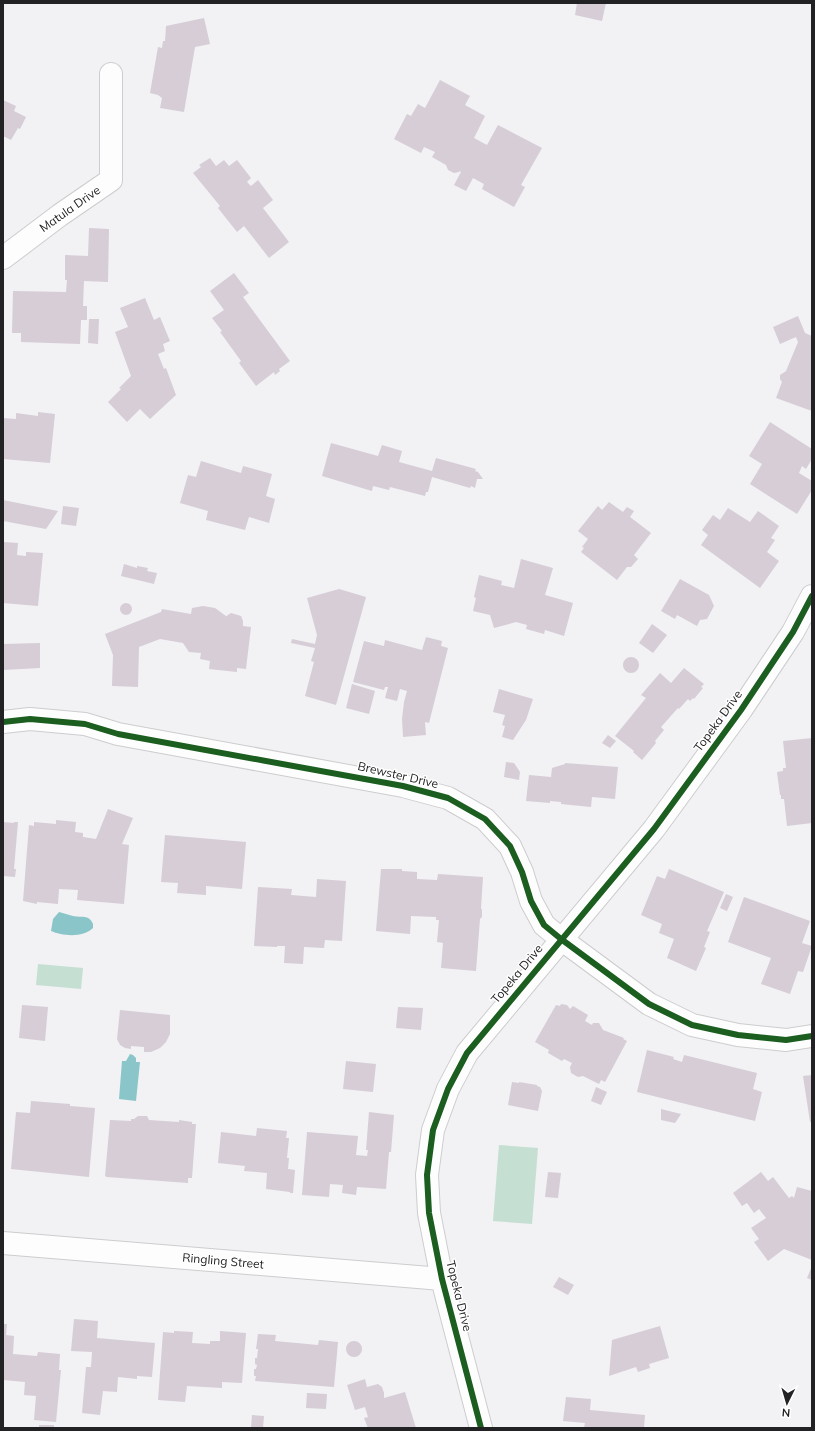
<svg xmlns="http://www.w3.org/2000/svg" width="815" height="1431" font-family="Mulish,sans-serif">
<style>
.green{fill:#c5dfd3}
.water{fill:#8ac6c9}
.building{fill:#d6cdd7}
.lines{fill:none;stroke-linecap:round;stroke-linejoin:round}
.minor-casing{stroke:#cdcdcf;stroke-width:24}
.minor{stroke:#fdfdfd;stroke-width:22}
.cycleway-casing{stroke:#fff;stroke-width:8}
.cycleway{stroke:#1b5e20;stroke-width:6}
.labels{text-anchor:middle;stroke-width:3;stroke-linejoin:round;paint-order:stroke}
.street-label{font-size:12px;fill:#222123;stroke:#fff}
</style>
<rect width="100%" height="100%" fill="#f2f1f4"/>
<path class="green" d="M38 964 83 968 81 989 36 985Z
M499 1145 538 1148 532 1224 493 1221Z"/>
<path class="water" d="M59 912C64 913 68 915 73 916 81 918 89 914 93 924V928C83 938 62 936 51 931L53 919Z
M130 1054 133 1055 136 1058V1062H140L136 1101 119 1099 122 1061H126Z"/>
<path class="building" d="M577 3H606L602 21 575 15Z
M204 18 210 44 195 47 184 112 160 108 162 98 158 95 150 93 158 47 162 48 163 41H165L166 26Z
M440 80 470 96 465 105 485 116 474 138 487 145 498 125 542 148 521 185 525 187 514 207 482 189 484 184 473 178 466 191 454 185 461 172 460 171 459 172 454 173 448 170 446 165 432 157 435 152 424 147 421 153 394 139 407 114 411 116 418 104 425 108Z
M3 100 16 106 14 111 26 117 20 129 18 128 11 140 3 136Z
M210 158 216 166 224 160 229 166 237 160 251 178 247 182 251 186 258 180 273 200 263 208 289 242 269 258 244 226 237 232 218 208 220 206 193 173 201 167 199 165Z
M89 228 109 229 108 282 84 281 83 306H87V320H81L80 344 21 342V333H12L13 291 66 292 67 280H65V255L88 256Z
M234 273 249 293 243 297 290 361 279 369 280 371 275 375 274 372 256 386 239 363 241 361 220 332 222 331 212 318 224 310 210 291Z
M145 298 154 320 160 317 170 341 163 344 165 351 158 354 164 369 166 368 176 395 150 419 140 409 127 422 108 402 121 389 119 388 131 376 115 332 128 327 120 308Z
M798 316 805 333 812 336V411L776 398 782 382 780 379V375L786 371 798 342 796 337 780 344 773 327Z
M89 319H99L98 344 88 343Z
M38 412 55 414 50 463 3 459V418L16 419V413L38 416Z
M770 422 812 449V459L806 469 802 466 799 473 812 481V490L797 514 750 484 762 464 749 456Z
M331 443 378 456 382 445 402 451 399 462 432 471 436 458 476 469 475 471 478 472 483 479H477L475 488 471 486 470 488 432 477 428 492H426L425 496 390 487 389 490 373 486 372 491 322 476Z
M201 461 241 473 243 466 272 474 266 496 275 499 269 523 249 517 245 530 206 520 208 511 180 503 188 475 196 477Z
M3 500 58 511 46 529 3 521Z
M609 502 623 512 627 507 634 511 630 517 651 533 634 555 638 559 631 567H627L617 580 581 552 584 548 582 547 588 539 578 531 598 506 602 510Z
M63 506 79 508 76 526 61 524Z
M728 508 750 522 758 511 779 526 771 538 775 540 767 552 779 561 760 588 701 545 708 535 702 530 713 515 720 520Z
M4 542 18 543 17 555 26 556V552L43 553 38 606 3 603Z
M521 559 553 568 545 595 573 603 564 636 545 630 544 634 526 629 527 625 516 622 494 628 490 615 473 611 476 598 474 597 479 575 502 581 501 585 514 588Z
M124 564 137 568V566L148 568 147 571 157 573 154 584 121 576Z
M680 579 709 595 714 606 707 619 700 620 697 626 677 615 675 619 661 611Z
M339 589 366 597 336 705 305 696 314 662 311 661 315 648 291 643 292 639 315 644 317 635 307 598Z
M120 609a6 6 0 1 1 12 0a6 6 0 1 1-12 0Z
M203 606 215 608 226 616 225 617 231 613 241 616 243 621V626L251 627 246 669 237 668V672L209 669 210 661 200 659 201 653 189 652 183 643 160 639 139 647 138 687 112 686 113 655 105 634 161 612 162 609 191 614 192 608Z
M652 624 667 635 653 653 639 643Z
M426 637 442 641 441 646 448 648 429 723 425 722 426 735 403 737 402 719 404 702 407 691 400 689 397 701 385 698 388 687H385L384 690 353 682 364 641 384 646 385 640 422 650Z
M40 643V668L3 670V644Z
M623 665a8 8 0 1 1 16 0a8 8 0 1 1-16 0Z
M684 668 704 684 701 687 703 688 694 699 693 698 690 701 688 699 679 709 678 708 661 727 664 730 655 741 656 743 642 760 633 752 634 751 615 736 646 698 641 695 660 673 671 683Z
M352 684 375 691 369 714 346 708Z
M499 689 533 699 526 720 513 740 502 737 505 726 502 725 505 715 493 712Z
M608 735 616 741 610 748 602 743Z
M812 738V823L787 826 784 799H781V795H780L777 772 783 771V768H786L783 741Z
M506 762 514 763 520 772 519 780 504 777Z
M565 763 618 767 615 799 592 797 591 807 561 804V802L550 801V803L526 801 529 775 551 777 552 768 565 764Z
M108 809 133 818 122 844 129 845 124 904 77 900 78 890 59 889 58 904 37 902V904L23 901 29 825 34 826V822L56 824V820L76 822 75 832 83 833V837L96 839Z
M3 822 14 823V822H18L14 869H16L15 877 3 876Z
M165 835 246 842 242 889 206 886V895L177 893 178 883 161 882Z
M381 869H402V871L417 872V879L437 880 438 874 483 877 481 908 482 910V917L480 919 476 971 441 968 443 943 437 942 439 920H436V917L411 916 410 934 376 931Z
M669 869 724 892 707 931 710 932 704 947 706 948 696 971 667 958 674 939 659 933 662 924 641 915 657 876 665 879Z
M317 879 346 881 342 941 325 940 324 948 304 947 303 964 284 963 285 946H277V947L254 946 258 887 292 889 291 895 316 897Z
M726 894 733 897 727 911 720 908Z
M744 897 810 921 802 943 812 946 803 972 798 971 790 994 761 984 771 958 728 942Z
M561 1004 567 1005 570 1009 573 1006 588 1015 585 1021 592 1025 593 1023H599L603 1030 624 1038 623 1039 627 1041 605 1082 601 1080 599 1084 583 1076 578 1077 571 1073 570 1067 572 1063 564 1059 562 1061 548 1053 549 1050 535 1042 556 1005 560 1006Z
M22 1005 48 1007 45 1041 19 1038Z
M398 1007 423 1008 421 1030 396 1028Z
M120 1010 170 1015V1034L166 1042 160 1048 151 1052H144V1047L131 1046V1049L125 1048 120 1045 117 1039Z
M647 1050 674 1057 673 1059 682 1062 684 1055 757 1073 753 1089 762 1092 755 1121 637 1092Z
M346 1061 376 1064 373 1092 343 1089Z
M812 1075V1122H810L803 1076Z
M512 1082 519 1083V1082L537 1085V1086L540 1087 542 1091 538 1111 508 1105Z
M596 1087 607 1092 601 1105 591 1101Z
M31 1101 70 1104V1106L95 1108 89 1177 11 1169 16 1112 30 1113Z
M661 1109 681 1114 675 1123 661 1120Z
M369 1112 394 1115 391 1152H389L386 1189 357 1187 356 1195 342 1193 343 1185 330 1184 329 1197 302 1195 307 1132 358 1136 356 1155 367 1156 368 1150H366Z
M138 1116H147L149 1120 179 1122V1120L192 1122V1124H196L192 1178H188V1183L107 1177 105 1176 110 1120 131 1121V1119H134Z
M257 1128 287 1131 286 1138H289L287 1158H289L288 1169 295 1170 293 1193H290V1192L266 1189 267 1173 244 1171 245 1166 218 1163 221 1132 256 1136Z
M548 1172 561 1173 558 1198 545 1197Z
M761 1172 768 1181 773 1177 789 1198 792 1196 794 1198 797 1187 812 1191V1260L784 1249 768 1261 754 1242 759 1239 751 1228 766 1218 759 1209 754 1213 747 1203 742 1206 733 1193Z
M812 1266V1280L807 1278Z
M559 1277 574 1285 568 1295 553 1287Z
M74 1319 98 1321 97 1338 155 1343 152 1377 137 1376V1379L118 1377 117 1392 103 1391 100 1415 82 1413 86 1367H91L92 1352 71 1351Z
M3 1324H7L6 1335 14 1336 13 1354 37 1356 38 1352 60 1354 59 1370H61L56 1422 34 1420 36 1396 24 1395 25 1382 3 1380Z
M660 1326 669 1358 649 1364 650 1368 638 1372 636 1367 609 1376 612 1340Z
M174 1331 193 1332 192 1343 210 1344V1341H220V1331L246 1333 242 1383 222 1382V1388L187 1386 185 1402 158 1400 163 1332 174 1333Z
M258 1334 276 1335 275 1341 318 1345 319 1340 338 1342 334 1387 255 1381 256 1376H254V1369H256L257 1365 255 1364V1358H257L258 1349H256Z
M346 1349a8 8 0 1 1 16 0a8 8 0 1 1-16 0Z
M365 1379 367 1387 378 1384 382 1387 384 1393V1398L405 1392 416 1428H368L364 1418 368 1417 365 1407 355 1410 347 1385Z
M307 1393 327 1394 326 1409 306 1408Z
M566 1397 591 1399 590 1410 645 1415 644 1428H584L585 1423 563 1421Z
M252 1415 264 1416 263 1428H251Z
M39 1425H54V1428H39Z"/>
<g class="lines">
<defs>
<path id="minor" d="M3 258 60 215 111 180V74
M3 722 30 719 85 724 118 734 403 786 448 798 485 819 510 846 522 872 531 901 544 925 561 939 649 1004 692 1025 738 1035 786 1040 812 1036
M3 1243 442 1279
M481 1428 442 1279 429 1213 427 1175 433 1130 448 1089 467 1053 654 829 741 710 793 632 812 596"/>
</defs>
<use href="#minor" class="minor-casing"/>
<use href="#minor" class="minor"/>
<defs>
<path id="cycleway" d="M3 722 30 719 85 724 118 734 403 786 448 798 485 819 510 846 522 872 531 901 544 925 561 939 649 1004 692 1025 738 1035 786 1040 812 1036
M481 1428 442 1279 429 1213 427 1175 433 1130 448 1089 467 1053 654 829 741 710 793 632 812 596"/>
</defs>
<use href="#cycleway" class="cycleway-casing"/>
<use href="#cycleway" class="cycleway"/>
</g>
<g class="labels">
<g class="street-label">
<text transform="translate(70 209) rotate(-35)" y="4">Matula Drive</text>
<text transform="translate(718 721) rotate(-54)" y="4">Topeka Drive</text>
<text transform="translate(398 775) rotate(13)" y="4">Brewster Drive</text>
<text transform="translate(517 974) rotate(-50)" y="4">Topeka Drive</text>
<text transform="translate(223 1261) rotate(5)" y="4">Ringling Street</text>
<text transform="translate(459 1296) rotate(76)" y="4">Topeka Drive</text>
</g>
</g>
<rect width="815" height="1431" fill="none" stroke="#222123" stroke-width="8"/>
<g transform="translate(787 1403) rotate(185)" stroke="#ffffff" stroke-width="3" paint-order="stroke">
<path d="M0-3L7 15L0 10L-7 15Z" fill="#222123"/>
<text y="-6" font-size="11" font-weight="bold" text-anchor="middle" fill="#222123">N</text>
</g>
</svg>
